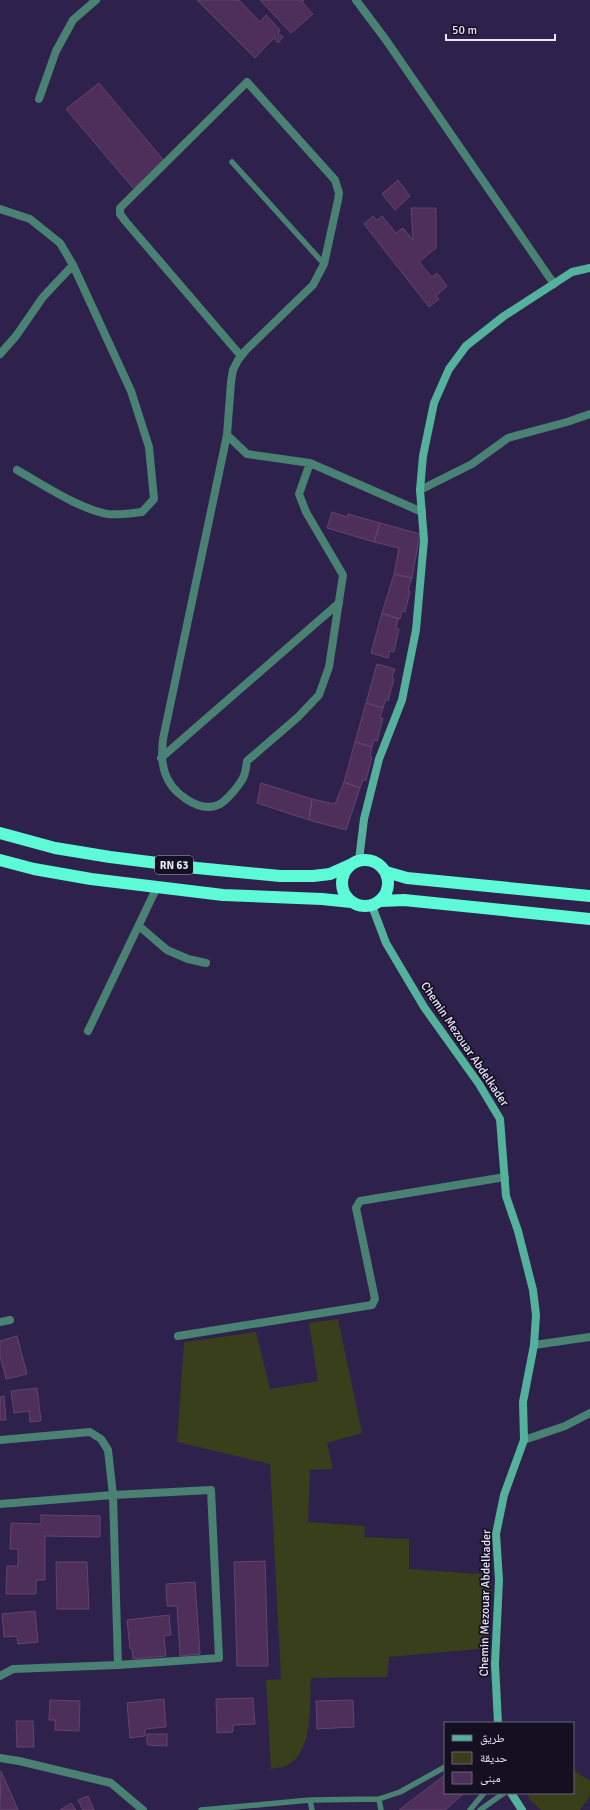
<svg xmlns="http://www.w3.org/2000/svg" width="590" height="1810" font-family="Signika,'Noto Naskh Arabic',sans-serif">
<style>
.green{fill:#393e1b}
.building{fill:#4e2f5a;stroke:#62446e}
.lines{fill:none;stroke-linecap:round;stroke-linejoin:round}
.lane{stroke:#498173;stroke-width:5.5}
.street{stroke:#498173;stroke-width:8}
.secondary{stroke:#54b29c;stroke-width:8}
.highway{stroke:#5dfad8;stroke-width:12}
.labels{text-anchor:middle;stroke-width:3.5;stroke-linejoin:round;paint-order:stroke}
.shield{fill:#150f22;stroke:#aaa5ba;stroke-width:1}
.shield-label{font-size:11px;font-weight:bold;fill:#eae5fb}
.street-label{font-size:12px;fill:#eae5fb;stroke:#150f22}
</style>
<rect width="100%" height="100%" fill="#2e214b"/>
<path class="green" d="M338 1319 362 1433 327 1443 333 1469 310 1470 308 1522 365 1526 364 1537 409 1539V1569L491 1575 489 1648 389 1657 387 1677 311 1678C309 1704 314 1747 290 1764 285 1767 277 1768 271 1769L266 1680 281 1679 270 1464 177 1442 184 1342 256 1332 270 1389 318 1381 309 1323Z
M573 1770 590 1781V1796L580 1810H541L530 1800 527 1793H573Z"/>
<path class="building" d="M197 0H239L260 22 266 15 280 30 278 33 283 37 278 43 274 38 255 58Z
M260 0H304L302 2 313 14 291 33Z
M99 83 165 162 133 188 66 109Z
M398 180 410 196 395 210 382 194Z
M411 208H436V248L419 262 432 277 437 273 447 286 436 296 439 299 429 307 364 224 373 216 377 220 382 216 396 233 403 228 413 240Z
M332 512 347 517 348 514 380 523 374 542 327 528Z
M380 523 420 534 412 578 394 574 399 548 374 542Z
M394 574 412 578 408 590 410 591 405 612 402 611 400 619 382 613Z
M382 613 398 619 396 628 399 629 394 652 390 651 388 658 371 653Z
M377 664 395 669 392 677 394 679 388 701 386 699 383 708 366 703Z
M366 703 383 708 380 718H383L377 741 374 740 372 747 355 742Z
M355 742 372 747 370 756 372 757 366 780H363L360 788 344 782Z
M344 782 360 788 346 830 309 820 312 799 335 804Z
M261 783 312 799 309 820 257 803Z
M17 1336 27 1374 6 1379 0 1356V1341Z
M37 1388 41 1421 30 1422 29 1411 14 1413 11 1391Z
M4 1396 6 1420H0V1397Z
M41 1515 100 1516V1537L45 1536V1580H36V1594H6L7 1566H18V1549H10L11 1523 41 1524Z
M265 1561 268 1666H237L234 1562Z
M56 1562H87L89 1609H57Z
M195 1582 200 1654 180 1656 177 1606H167L166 1584Z
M35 1611 38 1642 18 1644 17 1636 4 1637 2 1614Z
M169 1615 171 1635 164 1636 166 1656 133 1659 132 1648 130 1649 127 1620Z
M253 1698 255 1724 233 1725V1732L217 1733 216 1699Z
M164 1699 166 1727 145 1729V1736L130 1738 127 1703Z
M50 1700 80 1701 79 1731 55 1730V1720H49Z
M353 1700 354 1727 317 1729 316 1701Z
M16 1721H33L34 1747H17Z
M147 1734H167V1746L147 1745Z
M1 1771 18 1810H0Z
M445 1775V1793H464L451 1805 445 1810H399Z
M88 1796 94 1810H83L78 1800Z
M71 1803 76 1810H60Z"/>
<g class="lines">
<path class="lane" d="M232 162 324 264
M379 1799 381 1810
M310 1800 312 1810
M201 1810 310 1800 379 1799 400 1792 445 1767
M470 1810 484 1793
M480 1810 504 1793"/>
<path class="street" d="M356 0 386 40 554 284
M39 99 56 51 73 20 96 0
M0 209 30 219 60 243 73 265 131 391 149 447 154 499 142 512C132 513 119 515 108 514 81 510 42 484 17 470
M0 354 16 336 43 297 73 265
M241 356 126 222 120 214V208L247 82 335 180 339 193 338 200 324 264 313 285 246 350 238 360 233 370 231 382 227 435 163 739C162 751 161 761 165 773 171 792 198 813 218 805 224 803 230 795 234 791 244 778 245 777 247 761L298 717 319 695 329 667 343 575 306 512 299 494 310 463
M227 435 247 454 310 463 422 512
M420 490 472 464 508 438 567 422 590 414
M161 758 339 603
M139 926 167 950 188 959 206 963
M88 1031 157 887
M0 1322 10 1320
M178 1336 372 1305 375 1299 356 1208 360 1201 505 1177
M534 1345 590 1337
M0 1440 90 1432 101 1439 108 1450 113 1495 118 1665
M524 1440 565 1426 590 1413
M0 1504 113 1495 211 1490 219 1658 118 1665 13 1669 0 1676
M0 1758 19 1761 111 1783 143 1810"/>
<path class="secondary" d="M359 860 364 819 379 759 402 700 416 630 424 540 420 490 423 456 434 403 449 369 466 346 504 316 572 272 590 268
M372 906 386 943 424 1007 479 1084 500 1119 506 1196 518 1231 533 1290 536 1315 534 1345 523 1402 524 1440 504 1495 496 1534 499 1580 495 1664 498 1723
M511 1793 522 1810"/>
<path class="highway" d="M0 833 55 848 110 857 197 868 280 876H313L330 874 350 865
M342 883a23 23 0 1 1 46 0a23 23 0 1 1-46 0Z
M0 860 34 869 91 879 223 895 322 899 351 902
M386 872 407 878 590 896
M381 901 404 900 590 919"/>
</g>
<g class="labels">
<rect class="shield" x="155" y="856" width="38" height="18" rx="3"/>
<g class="shield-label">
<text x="174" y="869">RN 63</text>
</g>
<g class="street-label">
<text transform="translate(465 1044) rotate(56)" y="4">Chemin Mezouar Abdelkader</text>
<text transform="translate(485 1603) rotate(-89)" y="4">Chemin Mezouar Abdelkader</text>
</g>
</g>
<rect x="444" y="1722" width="130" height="72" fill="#150f22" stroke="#6a6579"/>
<rect x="452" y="1735" width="20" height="6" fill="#54b29c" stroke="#6a6579"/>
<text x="480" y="1742" font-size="12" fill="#eae5fb">طريق</text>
<rect x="452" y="1752" width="20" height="12" fill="#393e1b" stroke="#6a6579"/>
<text x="480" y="1762" font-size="12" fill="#eae5fb">حديقة</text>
<rect x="452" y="1772" width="20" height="12" fill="#4e2f5a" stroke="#6a6579"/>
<text x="480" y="1782" font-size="12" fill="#eae5fb">مبنى</text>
<path d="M446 34v6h109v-6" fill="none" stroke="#eae5fb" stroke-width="2"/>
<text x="452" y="34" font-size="12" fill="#eae5fb" stroke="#150f22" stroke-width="3" paint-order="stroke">50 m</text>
</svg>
